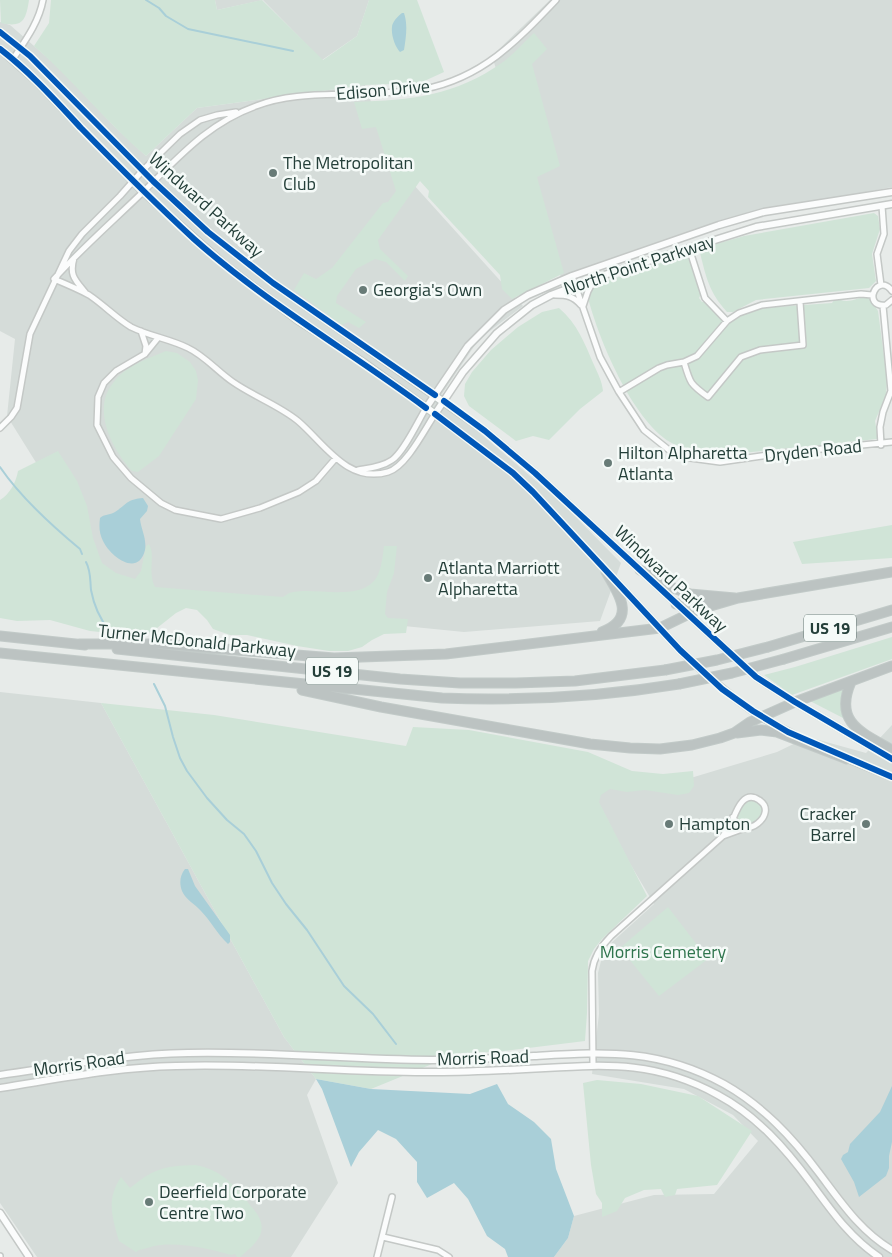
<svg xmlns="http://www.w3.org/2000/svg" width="892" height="1257" font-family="'Titillium Web',sans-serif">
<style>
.built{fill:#d5dcd9}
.green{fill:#d0e4d7}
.water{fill:#a9cfd8}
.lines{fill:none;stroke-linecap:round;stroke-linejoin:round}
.stream{stroke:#a9cfd8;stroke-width:2}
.minor-casing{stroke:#c4c8c6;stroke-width:8}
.tertiary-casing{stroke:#c4c8c6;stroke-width:9}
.secondary-casing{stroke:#c2c9c6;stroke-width:9}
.motorway-casing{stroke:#c2cac8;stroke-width:11}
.minor{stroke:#fbfcfc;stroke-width:5}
.tertiary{stroke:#fbfcfc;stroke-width:6}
.secondary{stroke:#fbfcfc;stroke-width:7}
.motorway{stroke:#bcc3c2;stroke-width:9}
.motorway-bridge-casing{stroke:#c2cac8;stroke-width:11;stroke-linecap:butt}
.motorway-bridge{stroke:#bcc3c2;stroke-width:9}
.cycleway-casing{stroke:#f5faf8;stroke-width:9}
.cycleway{stroke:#0057b8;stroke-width:6}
.poi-dot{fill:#687b77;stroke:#f5faf8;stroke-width:2}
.labels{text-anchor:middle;stroke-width:5;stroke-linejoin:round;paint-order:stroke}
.shield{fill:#f5faf8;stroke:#637772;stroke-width:1}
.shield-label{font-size:16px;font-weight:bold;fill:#243f39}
.street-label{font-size:18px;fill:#243f39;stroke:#f5faf8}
.poi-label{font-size:18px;fill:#243f39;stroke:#f5faf8;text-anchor:start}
.park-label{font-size:18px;fill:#2f754d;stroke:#f5faf8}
</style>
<rect width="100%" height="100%" fill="#e7ebe9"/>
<path class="built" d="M215 0H369L357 36 322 60 263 0 217 10Z
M550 0H892V187L731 218 593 265 562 281 492 56Z
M0 22 10 25 57 66 114 126 146 156 197 108 365 85 402 189 413 184 523 306 479 339 438 400 460 416 564 505 621 563 600 621 464 632 73 593 70 517 7 416 15 339 0 331Z
M0 692 101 703 284 1037 316 1079 307 1095 338 1183 291 1257H37L0 1203Z
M892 725V1257H554L568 1238 574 1216 654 1195 714 1194 758 1141 733 1115 684 1089 592 1074 599 1014 598 973 602 957 610 944 654 904 629 862 585 776 638 781 694 777 777 752 808 737 866 753Z"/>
<path class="green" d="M0 0H29C26 20 23 28 1 23Z
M51 0H215L217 10 262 0 323 60 357 36 369 0H417L444 72 420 83 365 85 197 108 146 156C106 122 73 80 34 46L49 23Z
M534 33 547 49 532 64 560 166 537 177 564 273 512 299 502 289 500 275 428 197 429 191 420 181 378 240 380 249 408 276 405 281 386 262 375 259 356 269 337 296 336 303 366 322 359 328 348 322 342 325 294 290 304 273 316 279 332 268 383 203 388 202 396 191 376 127 362 129 354 102C412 100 455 96 503 62 514 54 524 42 534 33Z
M874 213 878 216 880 229 872 254 876 281 869 288 756 300 733 312H727C708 291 706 276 699 249L744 236Z
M685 255 690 261 701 294 699 298 702 302 706 301 722 318 730 323 744 314 761 308 832 303 835 299H839C847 304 857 298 865 297L870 299 878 311 887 379 886 395 875 421 877 433V439L713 456C698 453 683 450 670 442 632 419 599 340 588 298L592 289 598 284Z
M559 308C577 323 585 344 594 365 598 374 602 381 603 391L580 409 549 440 533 436 516 441 469 406 464 396 465 384 472 372 491 350 518 327 542 312Z
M166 351 177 353 190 362 196 371 198 380 196 399 159 456 138 472 132 471C113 450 91 410 113 383 125 366 147 359 166 351Z
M58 451 77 481 87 506 93 538 102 563 116 573 135 579 141 571 146 546 149 544C156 557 147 571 155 587L283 597C286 595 290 592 294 592 317 587 368 604 379 572 382 564 383 554 384 546H397L394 573 387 592 385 614 388 618 408 619 406 633 384 634 372 640 362 647 348 651H329L297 646 247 635H230L213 629 207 620 197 610 186 608 176 613 152 632 130 635 90 631 50 620 17 621 0 618V500C10 494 16 482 18 471Z
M892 525V558L802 564 793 542Z
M892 637V659L792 695 764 675 795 667Z
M843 689 845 719 810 701Z
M101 703 214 715 406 746 413 727 469 730 588 752 632 771 663 774 693 771 694 786 689 793 678 795 645 790 627 792 610 789 601 795 599 802 647 896 602 939 594 949 588 961 587 1013 585 1041 496 1052 459 1053 371 1089 316 1079 284 1037Z
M748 800C769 798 766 822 744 825L739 823 737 817 741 806Z
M668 907 708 959 659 996 620 948Z
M597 1080 641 1084 698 1096 752 1131 717 1185 677 1189 675 1195 665 1197 661 1189 644 1190 625 1198 617 1211 602 1217V1203L596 1194 591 1165 583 1083Z
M195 1165C225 1170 237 1189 255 1211 271 1232 255 1244 240 1257H237L235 1254 231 1255C209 1249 185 1243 161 1245 154 1245 146 1249 139 1250L136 1252 119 1241C112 1216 106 1200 121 1177L130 1188C155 1168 164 1166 195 1165Z"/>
<path class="water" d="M402 13H404C408 25 406 37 404 50L400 52C395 47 391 35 392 27 392 22 398 16 402 13Z
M143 498 148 506 147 511 140 519C141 529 147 539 145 550 138 578 110 556 103 541 99 533 99 526 100 518 104 514 110 515 115 512 126 505 127 499 143 498Z
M185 869H188L195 886 230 935V942L228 944C217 934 211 921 201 911 195 904 185 899 182 891 179 883 180 875 185 869Z
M316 1079 371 1089 470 1094 497 1084 508 1104 534 1122 551 1139 556 1169 574 1216 568 1238 554 1257H508L505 1249 487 1236 468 1199 454 1183 427 1198 417 1182V1162L396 1139 378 1130 359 1152 351 1167 322 1089Z
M892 1086V1142L889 1156V1168L886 1176 859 1197 854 1182 841 1159 843 1155 848 1152 850 1144 880 1112Z"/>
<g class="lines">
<path class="stream" d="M146 0 159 8 166 16 188 29 293 51
M0 467C21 498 51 525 80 549L82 554
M86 562C91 571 90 580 91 590 94 606 99 618 109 630
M154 684 165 706 173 737 180 758 187 771 207 798 227 820 244 834 256 851 272 883 286 904 307 930 344 986 373 1014 396 1044"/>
<defs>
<path id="minor" d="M13 59C25 41 39 22 43 0
M689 248 705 298 727 321
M74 258C69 275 75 280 85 292
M572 276 600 357 619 392 644 430 669 450 683 457 720 462 782 453 892 442
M54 279C82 248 113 221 143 192 178 158 208 123 256 106 287 94 320 95 352 94 376 93 400 93 424 89 482 78 517 41 556 0
M54 279C66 284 78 289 89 295 104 305 116 318 131 327 149 336 170 339 188 348 205 356 218 372 233 382 253 396 280 406 298 421 324 443 347 484 388 472 406 467 425 429 435 414
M881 285 877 254 884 234 882 206
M892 291C877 271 861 308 886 305L892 300
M555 295C567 295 573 296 581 305
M583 306 588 291 595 278
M141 331 146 346 145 354
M158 338 145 354 116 371 104 383 98 397 97 425 113 457 131 478 161 503 175 510 221 519 260 508 299 492 316 481 335 459
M684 362C690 383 690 384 708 397L741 357 760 350 803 345 800 302
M619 392 659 368 667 365 684 362 697 356 727 321 739 313 762 305 861 294 872 295
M0 428 11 417 17 408 30 334 69 251 82 234 120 196 143 170 180 134 200 120 217 115 236 112
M881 445 880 427 883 412 891 391 883 306
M358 470C369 468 382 467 392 460 404 452 418 421 426 408
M723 836C726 831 730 825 733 819 737 809 744 790 759 800 780 813 743 844 733 817
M593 1065 592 971C594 956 601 946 611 936L723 836 745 828
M383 1237 438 1250 449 1257
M0 1256V1257
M377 1257 392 1197"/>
<path id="tertiary" d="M426 408 468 346 504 310 528 295 572 276 719 225 764 212 892 192
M435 414 463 372 497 333 532 305 551 295 601 276 756 227 892 204
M0 1075C63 1066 125 1054 188 1053 270 1051 351 1060 432 1060 466 1060 500 1058 534 1056 605 1052 658 1048 724 1084 763 1106 792 1137 819 1173 841 1202 860 1231 892 1250
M0 1088C58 1079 117 1067 176 1066 263 1063 349 1073 435 1072 472 1072 509 1070 545 1068 611 1064 658 1062 718 1095 757 1116 785 1148 811 1183 831 1210 850 1238 879 1257
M0 1213 29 1257"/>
<path id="secondary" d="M0 32 30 56 153 181 208 232 273 283 485 431 535 473 756 677 795 702 892 759
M0 49 36 81 143 192 224 264 297 320 363 362 435 414 513 473 533 492 680 650C715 684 751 715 795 735
M843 757 892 777"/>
<path id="motorway" d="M640 570 671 587 690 594 735 598
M676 604 703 602 713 603
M602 632C637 619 619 594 606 572
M0 636 85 645
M79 644H163L334 658 446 654 660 628 697 610 738 598 892 572
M768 647 892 610
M117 649 400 679 460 683H516L575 681 665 670
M0 653 442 698C522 701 600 697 679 684
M784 659 892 627
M851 682C833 723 863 733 892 750
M302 690 381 707 590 744 630 748 660 749 692 745 720 738 734 733 750 722 795 702 892 666
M737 733 761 730 777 732 847 759"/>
</defs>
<use href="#minor" class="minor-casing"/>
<use href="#tertiary" class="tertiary-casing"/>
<use href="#secondary" class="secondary-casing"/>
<use href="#motorway" class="motorway-casing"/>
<use href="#minor" class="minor"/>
<use href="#tertiary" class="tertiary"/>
<use href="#secondary" class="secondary"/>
<use href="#motorway" class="motorway"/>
<defs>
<path id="motorway-bridge" d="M665 670 717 660 768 647
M679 684 732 673 784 659"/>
</defs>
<use href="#motorway-bridge" class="motorway-bridge-casing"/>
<use href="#motorway-bridge" class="motorway-bridge"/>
<defs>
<path id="cycleway" d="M0 32 30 56 153 181 208 232 273 283 435 395
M0 49C30 72 55 100 81 128 118 166 155 203 194 239 266 303 349 351 426 408
M444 401 485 431 535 473 756 677 795 702 892 759
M435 414 513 473 533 492 680 650 722 689 753 711 788 732 892 777"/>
</defs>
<use href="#cycleway" class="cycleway-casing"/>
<use href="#cycleway" class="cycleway"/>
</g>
<g class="poi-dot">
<circle cx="273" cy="173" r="5"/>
<circle cx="363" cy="290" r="5"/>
<circle cx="608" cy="463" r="5"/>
<circle cx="428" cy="578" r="5"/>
<circle cx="669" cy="824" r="5"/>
<circle cx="866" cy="824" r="5"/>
<circle cx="149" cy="1202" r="5"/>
</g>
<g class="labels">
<g class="shield">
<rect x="804" y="614.5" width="52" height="27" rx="4"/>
<rect x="306" y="657.5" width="52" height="27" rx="4"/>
</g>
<g class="shield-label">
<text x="830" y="634">US 19</text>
<text x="332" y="677">US 19</text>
</g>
<g class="street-label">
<text transform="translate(383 90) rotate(-5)" y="6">Edison Drive</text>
<text transform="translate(206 205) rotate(42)" y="6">Windward Parkway</text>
<text transform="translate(639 265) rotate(-18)" y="6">North Point Parkway</text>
<text transform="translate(813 451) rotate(-6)" y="6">Dryden Road</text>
<text transform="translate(671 579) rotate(43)" y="6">Windward Parkway</text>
<text transform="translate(197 641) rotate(6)" y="6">Turner McDonald Parkway</text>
<text transform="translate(483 1058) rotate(-2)" y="6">Morris Road</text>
<text transform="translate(79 1064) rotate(-8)" y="6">Morris Road</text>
</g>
<g class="poi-label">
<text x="283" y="169">The Metropolitan<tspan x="283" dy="21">Club</tspan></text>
<text x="373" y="296">Georgia's Own</text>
<text x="618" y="459">Hilton Alpharetta<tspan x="618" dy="21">Atlanta</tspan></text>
<text x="438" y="574">Atlanta Marriott<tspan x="438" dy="21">Alpharetta</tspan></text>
<text x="856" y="820" text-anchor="end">Cracker<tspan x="856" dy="21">Barrel</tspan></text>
<text x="679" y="830">Hampton</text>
<text x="159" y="1198">Deerfield Corporate<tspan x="159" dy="21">Centre Two</tspan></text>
</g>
<g class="park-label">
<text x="663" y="958">Morris Cemetery</text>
</g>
</g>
</svg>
